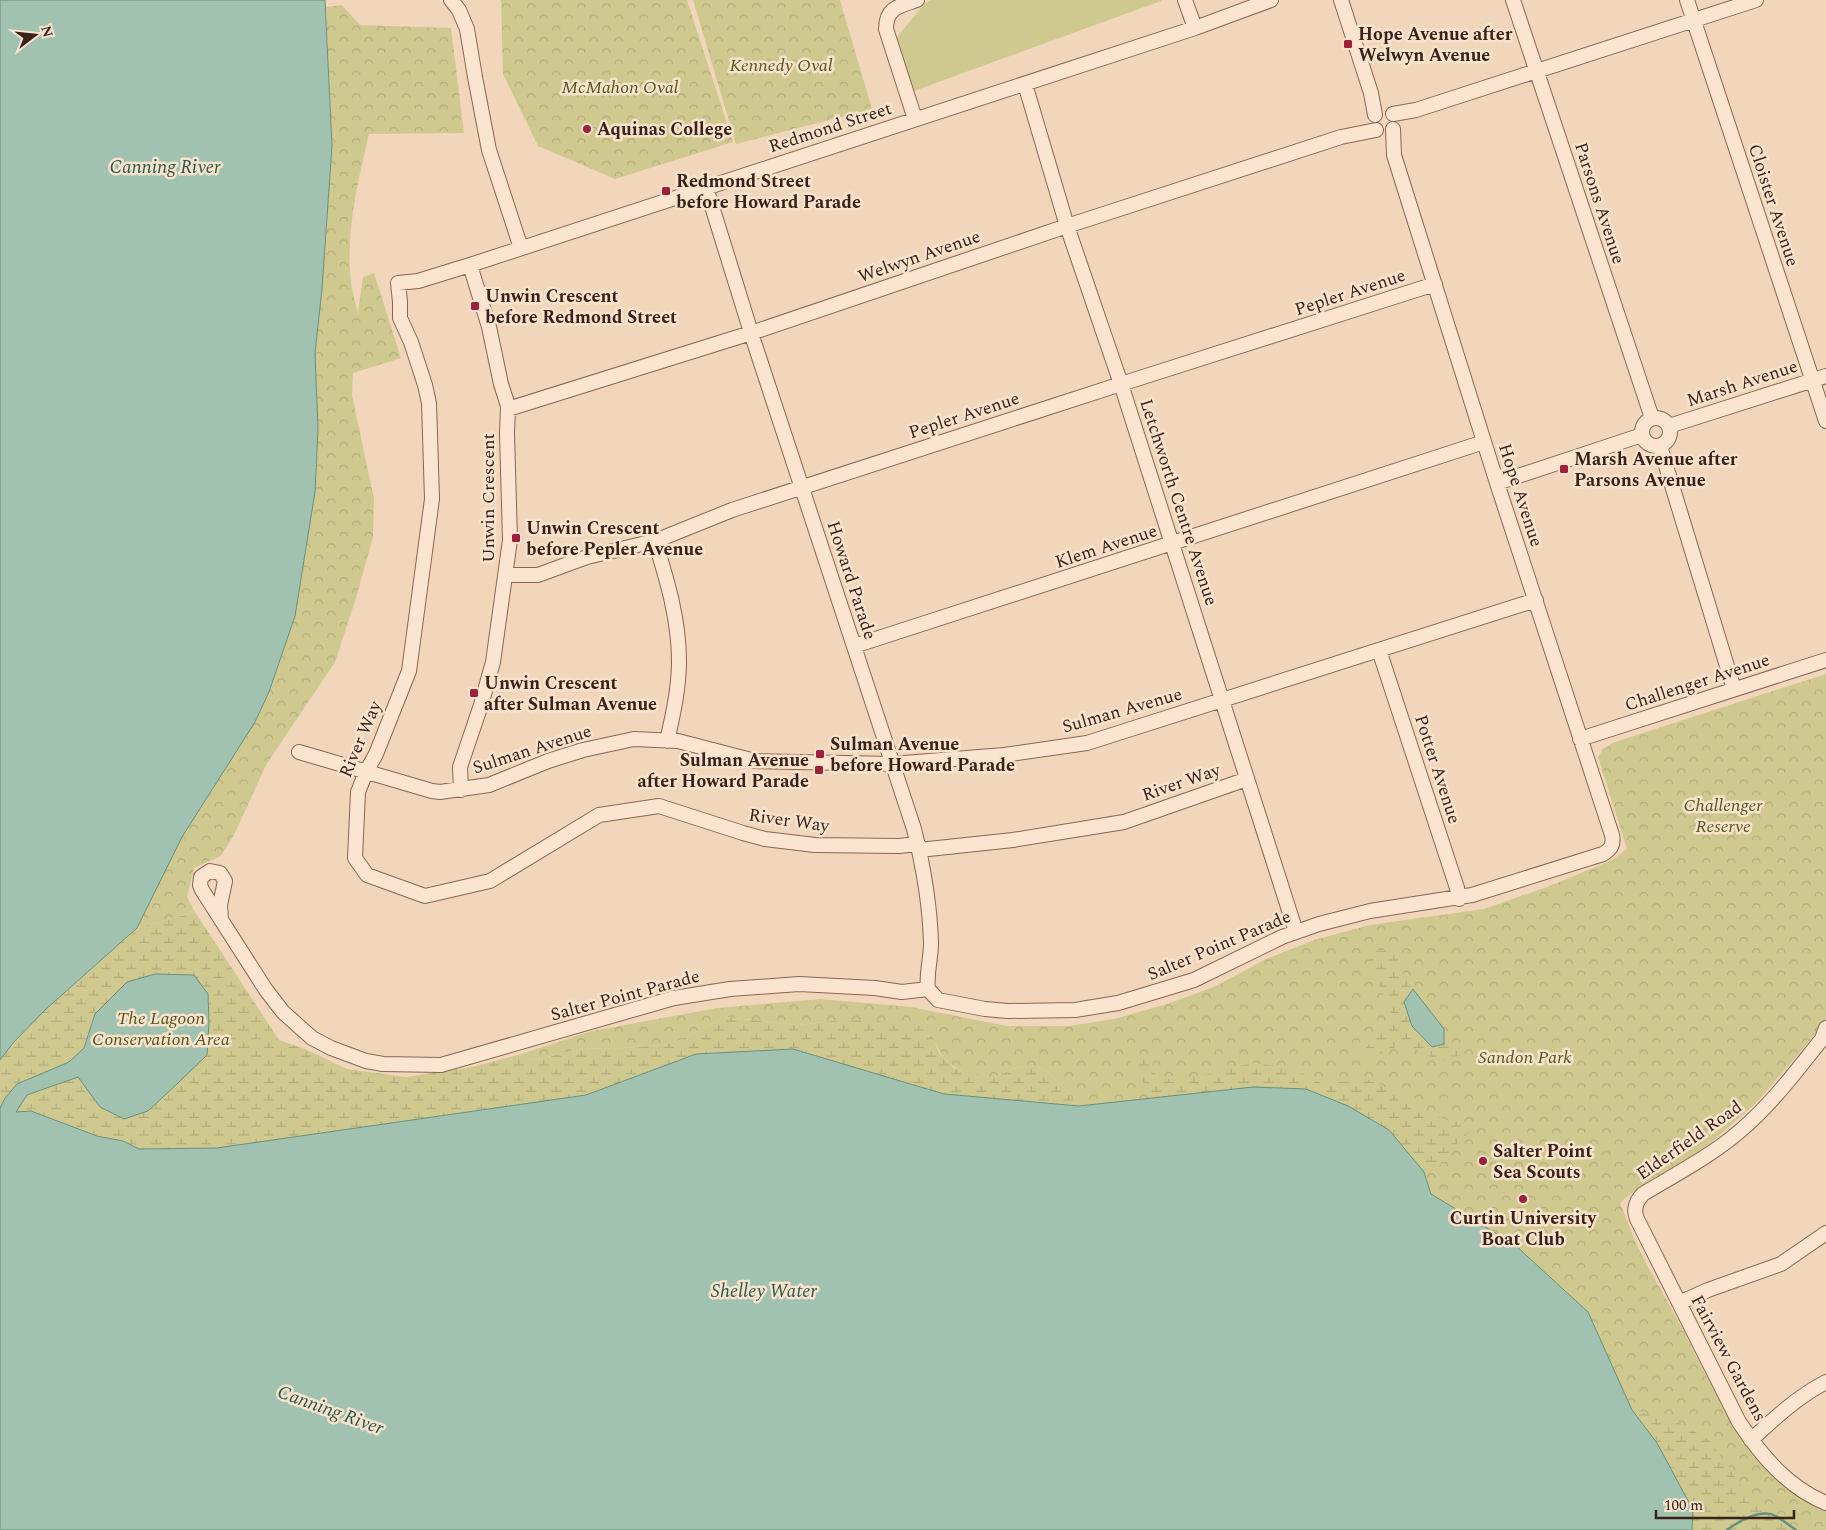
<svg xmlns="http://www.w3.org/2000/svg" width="1826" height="1530" font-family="Spectral,serif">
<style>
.grass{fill:#cfc990}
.forest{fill:url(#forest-crowns)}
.wetland{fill:url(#wetland-marsh)}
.water{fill:#a1c2b1;stroke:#67907d}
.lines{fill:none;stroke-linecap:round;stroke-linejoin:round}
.stream{stroke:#67907d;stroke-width:2.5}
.minor-casing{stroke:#8a6554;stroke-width:16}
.minor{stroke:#fbe5d0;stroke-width:14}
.poi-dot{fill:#9d203c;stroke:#f8e2cc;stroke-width:2}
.labels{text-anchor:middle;stroke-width:5;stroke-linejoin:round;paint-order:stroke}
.poi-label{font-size:18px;font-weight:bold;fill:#38221a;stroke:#f8e2cc;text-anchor:start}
.park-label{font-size:18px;font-style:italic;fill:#54561f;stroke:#f8e2cc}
.street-label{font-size:18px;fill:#38221a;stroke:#f8e2cc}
.water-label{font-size:19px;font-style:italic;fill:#28594b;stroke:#f8e2cc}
</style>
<defs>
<pattern id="forest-crowns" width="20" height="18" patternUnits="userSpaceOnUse" patternTransform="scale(1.25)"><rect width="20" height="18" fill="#cfc990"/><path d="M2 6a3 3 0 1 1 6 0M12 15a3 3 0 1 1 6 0" fill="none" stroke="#b2ac7c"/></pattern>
<pattern id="wetland-marsh" width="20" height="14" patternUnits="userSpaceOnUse" patternTransform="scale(1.25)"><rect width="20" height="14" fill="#cfc990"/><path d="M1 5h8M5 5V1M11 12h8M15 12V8" fill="none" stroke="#b2ac7c"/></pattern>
</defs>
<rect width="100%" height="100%" fill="#f1d6bc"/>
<path class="grass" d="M932 0H1161V1L903 95 892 63 897 37 925 3Z"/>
<path class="forest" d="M501 0H687L733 142 615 179 538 146 503 74Z
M693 0H840L872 109 736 144Z
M342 5 360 25 451 28 464 133 369 134C356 190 339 256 358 312L363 277 374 273 401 358 353 373 352 395 374 499 373 537 356 598 335 662 266 765 235 833 221 856 194 868 187 897 195 912 137 928 182 837 255 722 269 692 306 548 315 492 318 429 315 353 322 289 332 146 326 7Z
M1826 674V1022L1756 1103 1700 1152 1638 1188 1620 1203C1626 1218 1632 1234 1639 1249 1652 1275 1667 1300 1681 1326 1713 1388 1756 1485 1826 1509V1530H1692L1693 1510 1632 1410 1588 1312 1515 1245 1431 1194 1424 1172 1153 1099 1079 1106C1048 1069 1041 1053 993 1078 961 1070 947 1072 934 1039L832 1021 798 1025 725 1017 671 1044 612 1049 584 1048 534 1060 521 1054 592 1031 717 1008 821 999 911 1007 1007 1026H1069L1114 1019 1167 1004 1216 986 1266 959 1314 940 1370 925 1484 909 1547 887 1612 860 1627 849 1598 757 1603 749 1615 742Z"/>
<path class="wetland" d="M195 912 279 1040 305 1049 347 1069 406 1077 472 1067 521 1054 534 1060 584 1048 612 1049 671 1044 725 1017 798 1025 832 1021 869 1020 920 1026 934 1039 939 1053 954 1068 993 1078C1041 1053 1048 1069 1079 1106L944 1094 793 1049 696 1054 586 1095 217 1148 139 1149 123 1141 0 1113V1060L13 1043 45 1010 137 928Z
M1368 948 1396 953 1403 974 1444 1029 1460 1056 1450 1057 1442 1062 1420 1052 1404 1043 1368 1060 1363 1052 1392 1015 1372 970Z
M1150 1055 1157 1079 1181 1078 1214 1073 1251 1063 1291 1067 1321 1083 1370 1080 1396 1093 1430 1114 1452 1122 1464 1119 1469 1133 1452 1149 1435 1172H1424L1389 1130 1253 1087 1153 1099 1130 1060Z
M1632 1410 1675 1420 1710 1441 1751 1499 1796 1530H1692L1693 1510 1657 1443Z"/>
<path class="water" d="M0 0H325L332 146 322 289 315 353 318 429 315 492 295 616 269 692 255 722 182 837 137 928 45 1010 13 1043 0 1060Z
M155 974 194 975 208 994 209 1022 207 1055 178 1083 148 1111 124 1119 100 1107 78 1077 27 1095 16 1112 31 1111 97 1136 123 1141 139 1149 217 1148 586 1095 696 1054 793 1049 944 1094 1079 1106 1253 1087 1306 1089 1348 1106 1389 1130 1424 1172 1431 1194 1515 1245 1588 1312 1632 1410 1657 1443 1693 1510 1692 1530H0V1108L5 1098 17 1084 69 1062 84 1048 95 1014 127 982Z
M1413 989 1444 1029V1044L1432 1047 1412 1026 1404 1002Z"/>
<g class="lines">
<path class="stream" d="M1727 1530C1739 1521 1761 1508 1776 1516 1783 1520 1790 1526 1796 1530"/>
<defs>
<path id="minor" d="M451 0 459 10 467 29 475 77 489 150 521 248
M1185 0 1195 28
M1341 0 1371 93 1375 115
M1513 0 1652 418
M1687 0 1826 421
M1025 84 1067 226 1121 384 1296 932
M1393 114 1416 110 1756 0
M915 119 886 29C886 7 900 6 917 0
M706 187 754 342 914 829C923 865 930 907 931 943 931 959 926 974 928 989
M508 409 751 333 1067 226 1341 137 1376 130
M1642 432a14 14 0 1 1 28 0a14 14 0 1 1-28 0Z
M1669 426 1826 376
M1660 446 1734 689
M1497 483 1642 435
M655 541C667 580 679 619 679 661 679 688 673 715 667 741
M506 575H538L587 557 655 541 732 510 1121 384 1435 284
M854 646 1484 442
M1379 650 1457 888 1459 899
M1580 739 1826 660
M299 752 432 791 440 792 489 785 548 761 583 750 634 739 678 741 755 761 892 764 1004 755 1087 743 1536 600
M461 790 460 767 481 705 493 662 510 540 507 434 508 406 501 384 489 327 470 265
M918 844 899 846 815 845 765 839 743 833 659 806 599 815 490 881 425 896 367 875 355 858 358 792 366 772 376 754 409 671 432 499 429 403 425 385 411 342 400 318V302L398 283 418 281 470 265 1195 28 1271 0
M919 850 1013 840 1124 822 1247 779
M221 919 220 905 225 881 220 873 210 871 201 877 200 885 202 890 266 990 283 1012 312 1038 331 1048 366 1061 383 1064 441 1065 674 998 730 989 799 984 875 988 902 992 928 989 938 1000 985 1009 1008 1011 1075 1010 1118 1003 1194 980 1282 937 1319 924 1370 911 1472 895 1603 854C1611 849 1614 845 1612 835L1497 483 1394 155 1393 129
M1826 1028 1822 1039C1796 1071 1772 1104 1740 1131 1711 1156 1676 1174 1643 1194 1636 1201 1633 1210 1637 1219L1739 1422C1761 1455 1787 1487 1826 1503
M1679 1303 1708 1290 1781 1264 1826 1233
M1751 1440C1775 1418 1797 1397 1826 1382"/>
</defs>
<use href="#minor" class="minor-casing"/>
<use href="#minor" class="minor"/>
</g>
<g class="poi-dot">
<rect x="1343" y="39" width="10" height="10" rx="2.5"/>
<circle cx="587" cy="129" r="5"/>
<rect x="661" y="186" width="10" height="10" rx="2.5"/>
<rect x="470" y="301" width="10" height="10" rx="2.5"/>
<rect x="1559" y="464" width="10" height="10" rx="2.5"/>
<rect x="511" y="533" width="10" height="10" rx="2.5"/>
<rect x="469" y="688" width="10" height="10" rx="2.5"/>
<rect x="815" y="749" width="10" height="10" rx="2.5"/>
<rect x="814" y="765" width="10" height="10" rx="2.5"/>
<circle cx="1483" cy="1161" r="5"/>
<circle cx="1523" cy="1199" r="5"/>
</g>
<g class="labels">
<g class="poi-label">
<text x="1358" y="40">Hope Avenue after<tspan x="1358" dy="21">Welwyn Avenue</tspan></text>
<text x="597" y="135">Aquinas College</text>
<text x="676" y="187">Redmond Street<tspan x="676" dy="21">before Howard Parade</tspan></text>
<text x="485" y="302">Unwin Crescent<tspan x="485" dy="21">before Redmond Street</tspan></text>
<text x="1574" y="465">Marsh Avenue after<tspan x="1574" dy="21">Parsons Avenue</tspan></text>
<text x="526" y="534">Unwin Crescent<tspan x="526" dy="21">before Pepler Avenue</tspan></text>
<text x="484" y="689">Unwin Crescent<tspan x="484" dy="21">after Sulman Avenue</tspan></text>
<text x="830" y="750">Sulman Avenue<tspan x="830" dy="21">before Howard Parade</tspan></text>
<text x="809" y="766" text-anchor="end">Sulman Avenue<tspan x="809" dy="21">after Howard Parade</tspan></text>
<text x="1493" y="1157">Salter Point<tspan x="1493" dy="21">Sea Scouts</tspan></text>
<text x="1523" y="1224" text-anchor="middle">Curtin University<tspan x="1523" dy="21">Boat Club</tspan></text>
</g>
<g class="park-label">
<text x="781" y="71">Kennedy Oval</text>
<text x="620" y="93">McMahon Oval</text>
<text x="1723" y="811">Challenger<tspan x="1723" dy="21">Reserve</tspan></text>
<text x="161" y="1024">The Lagoon<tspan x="161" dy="21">Conservation Area</tspan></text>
<text x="1525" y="1063">Sandon Park</text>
</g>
<g class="street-label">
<text transform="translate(830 127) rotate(-18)" y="6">Redmond Street</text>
<text transform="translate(1600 203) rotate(72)" y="6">Parsons Avenue</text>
<text transform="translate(1774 205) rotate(72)" y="6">Cloister Avenue</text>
<text transform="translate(919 256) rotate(-19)" y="6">Welwyn Avenue</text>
<text transform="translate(1350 292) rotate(-18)" y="6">Pepler Avenue</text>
<text transform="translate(1742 383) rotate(-18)" y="6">Marsh Avenue</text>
<text transform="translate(964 415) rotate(-18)" y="6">Pepler Avenue</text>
<text transform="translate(1521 495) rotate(72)" y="6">Hope Avenue</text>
<text transform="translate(488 498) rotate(-90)" y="6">Unwin Crescent</text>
<text transform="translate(1179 502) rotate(72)" y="6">Letchworth Centre Avenue</text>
<text transform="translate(1106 546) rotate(-18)" y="6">Klem Avenue</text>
<text transform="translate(852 580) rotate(72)" y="6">Howard Parade</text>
<text transform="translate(1697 682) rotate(-18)" y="6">Challenger Avenue</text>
<text transform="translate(1122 710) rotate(-16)" y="6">Sulman Avenue</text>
<text transform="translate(360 739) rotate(-67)" y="6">River Way</text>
<text transform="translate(532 749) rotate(-18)" y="6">Sulman Avenue</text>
<text transform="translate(1438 769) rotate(72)" y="6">Potter Avenue</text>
<text transform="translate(1181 782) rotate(-19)" y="6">River Way</text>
<text transform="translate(789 820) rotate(8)" y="6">River Way</text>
<text transform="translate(1219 945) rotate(-23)" y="6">Salter Point Parade</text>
<text transform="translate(625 995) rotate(-15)" y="6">Salter Point Parade</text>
<text transform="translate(1689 1140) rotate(-35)" y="6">Elderfield Road</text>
<text transform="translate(1729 1358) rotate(62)" y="6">Fairview Gardens</text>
</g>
<g class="water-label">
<text x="165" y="173">Canning River</text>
<text x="764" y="1297">Shelley Water</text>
<text transform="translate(331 1409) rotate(20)" y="7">Canning River</text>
</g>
</g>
<g transform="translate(35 35) rotate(74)" stroke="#f8e2cc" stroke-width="4" paint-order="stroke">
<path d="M0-4L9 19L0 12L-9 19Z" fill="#38221a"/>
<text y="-8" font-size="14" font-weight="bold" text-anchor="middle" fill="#38221a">N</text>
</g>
<path d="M1656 1510v8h138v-8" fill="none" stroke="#38221a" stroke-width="2.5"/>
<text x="1664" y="1510" font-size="15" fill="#38221a" stroke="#f8e2cc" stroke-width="4" paint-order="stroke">100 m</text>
</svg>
